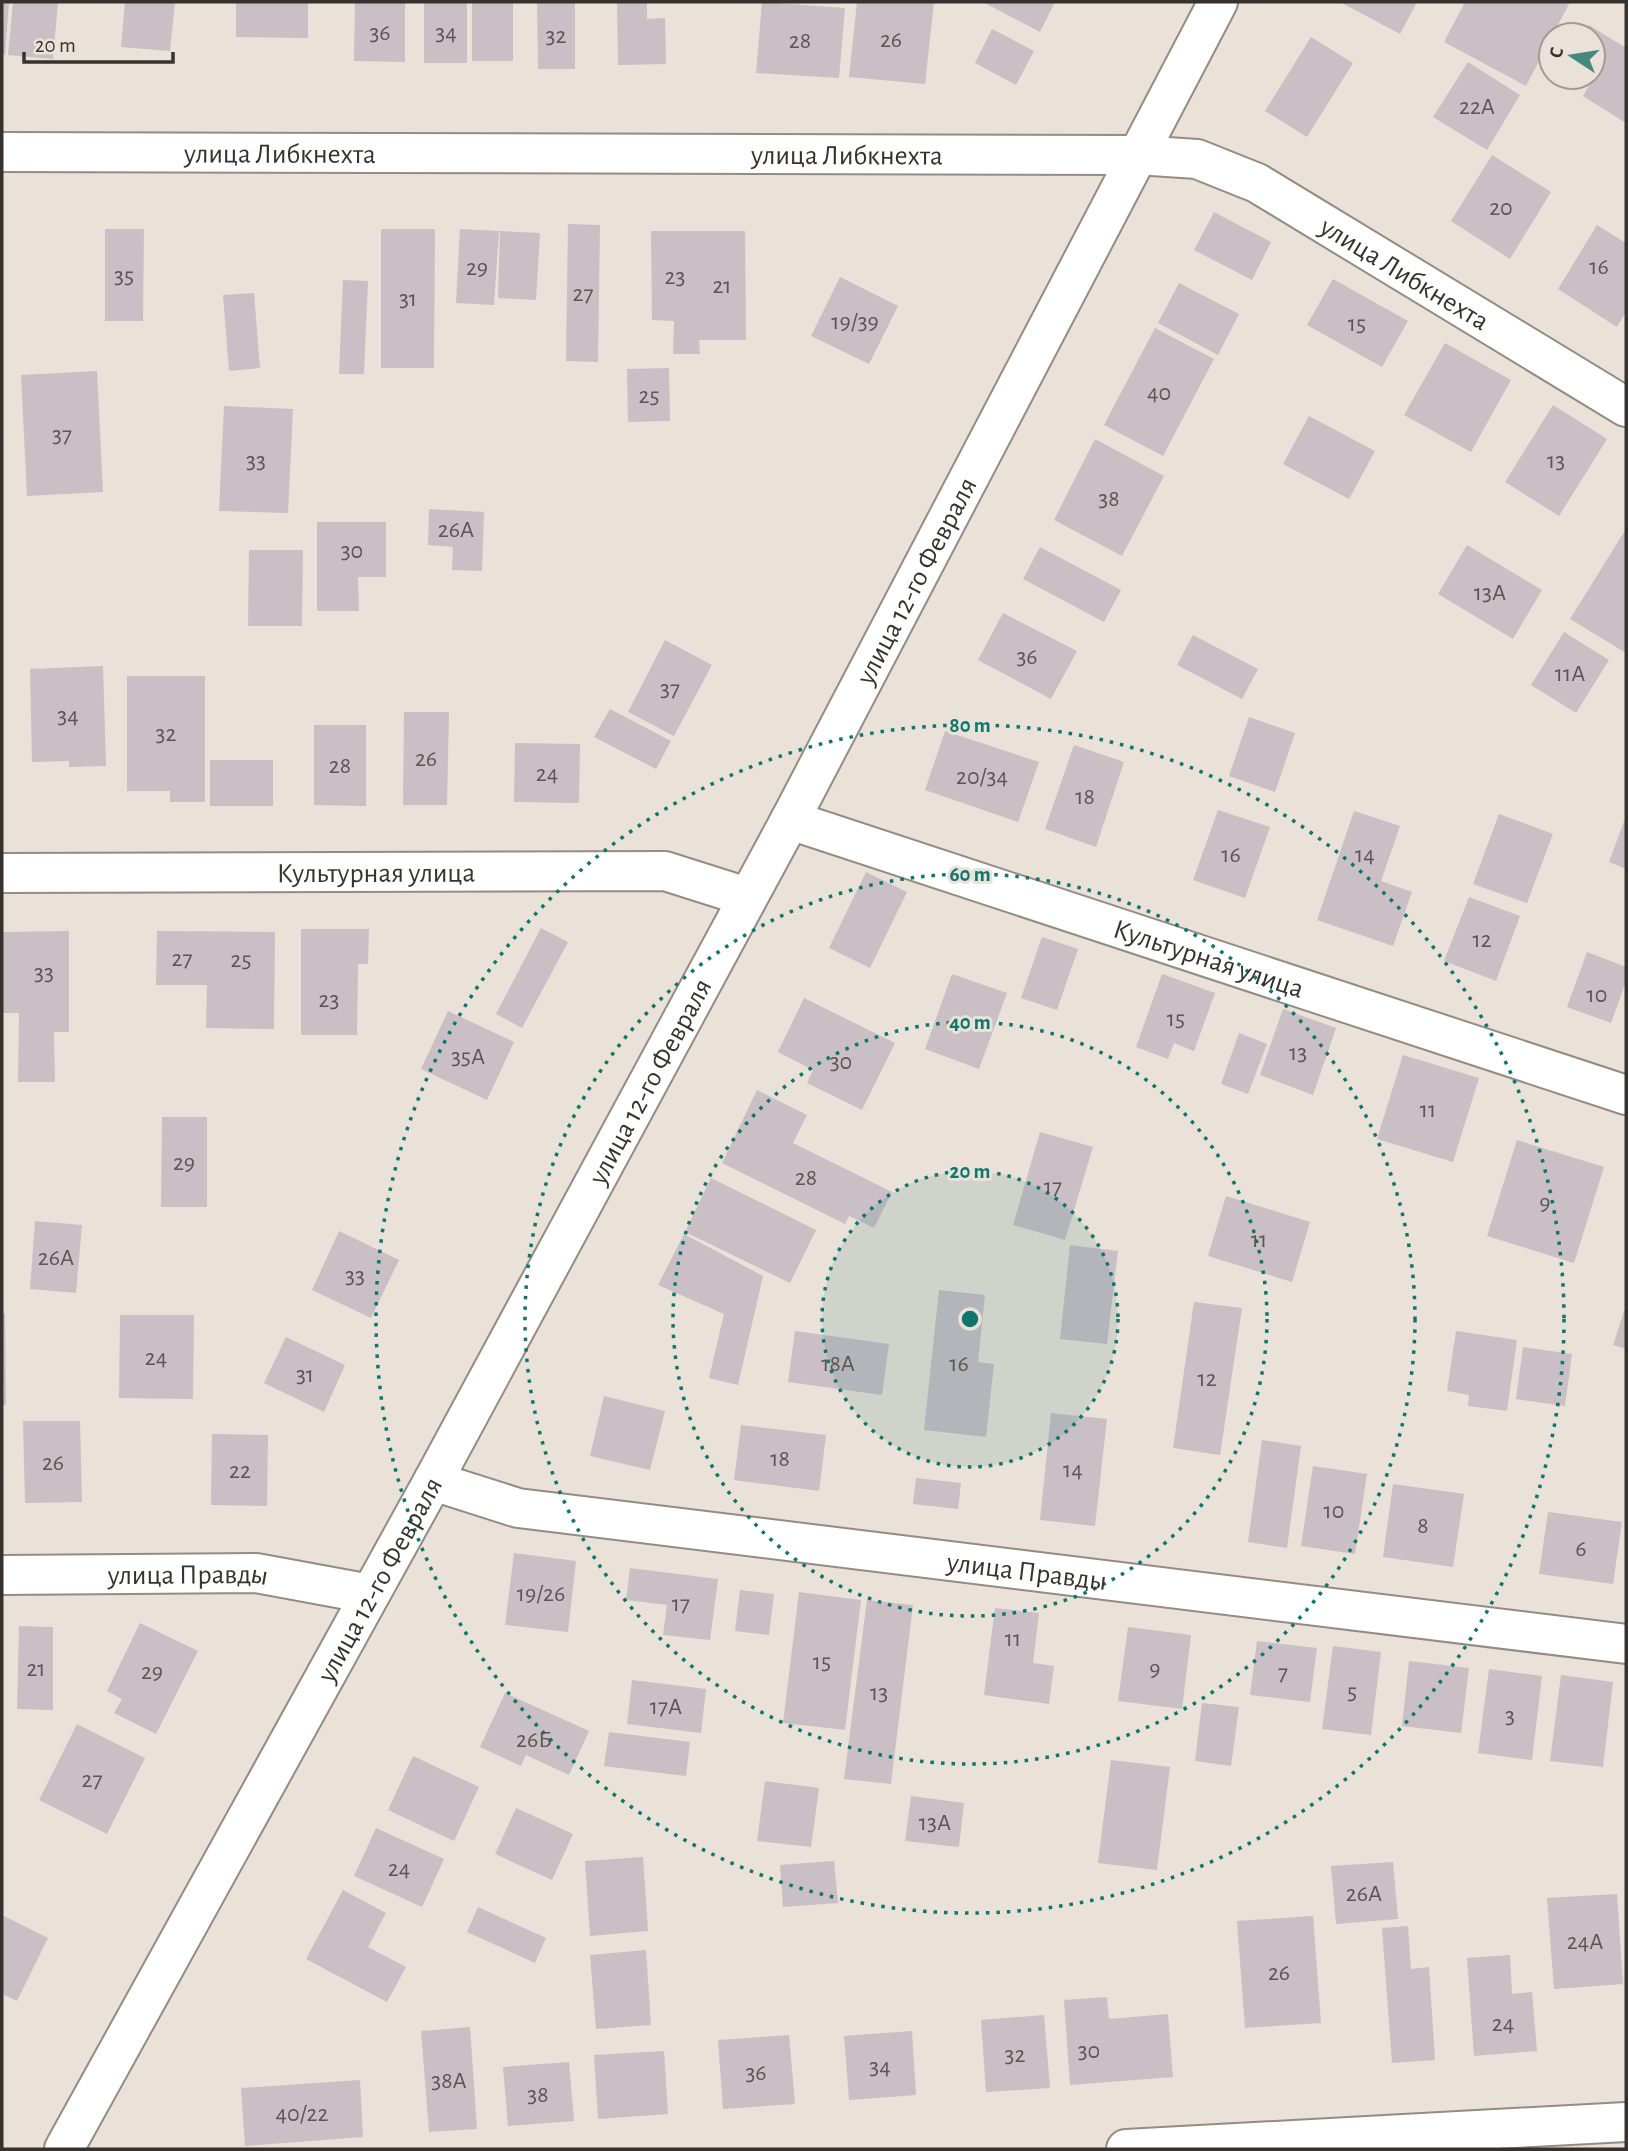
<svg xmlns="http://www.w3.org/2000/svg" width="1628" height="2151" font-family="'Alegreya Sans',sans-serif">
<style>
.building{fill:#cabfc5}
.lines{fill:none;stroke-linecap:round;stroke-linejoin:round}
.minor-casing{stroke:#948b83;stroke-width:42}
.minor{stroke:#fff;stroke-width:38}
.ring{fill:none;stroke:#0f766e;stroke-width:3.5;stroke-dasharray:3.5 7}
.labels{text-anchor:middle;stroke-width:6;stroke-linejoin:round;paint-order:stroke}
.number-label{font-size:24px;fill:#5b5554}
.street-label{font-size:28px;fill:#36322f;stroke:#eae1d8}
.centre{fill:#0f766e;stroke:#eae1d8;stroke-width:3.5}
.ring-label{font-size:21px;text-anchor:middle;font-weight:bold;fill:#0f766e;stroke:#eae1d8;stroke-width:6;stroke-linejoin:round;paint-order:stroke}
</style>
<rect width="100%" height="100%" fill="#eae1d8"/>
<path class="building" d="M2 2H9L5 55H2Z
M13 2H58L53 59 8 55Z
M125 2H175L170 51 121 47Z
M236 2H308V38L236 37Z
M355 2H405V62L354 61Z
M424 2H467V63H424Z
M472 2H513V61H472Z
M537 2H575V69H538Z
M647 2V19L665 18 666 64 618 65 617 3Z
M762 2 845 8 839 78 756 73Z
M857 2H934L925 84 849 77Z
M983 2H1055L1040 32Z
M1340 2H1417L1400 34Z
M1465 2H1570L1526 86 1444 42Z
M1589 25 1626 48V123L1583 96 1591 82 1583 77H1593V35H1583Z
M992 29 1034 51 1016 85 975 63Z
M1311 37 1353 63 1307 137 1265 111Z
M1468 62 1520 95 1487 150 1433 117Z
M1492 155 1551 192 1510 259 1451 221Z
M1214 212 1271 242 1252 280 1194 250Z
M568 224 600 225 598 362 566 361Z
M1597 225 1626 243V312L1617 327 1558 289Z
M105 229H144L143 321H105Z
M381 229H435L434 368H381Z
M460 229 499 231 494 305 456 303Z
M500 231 540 233 536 300 498 298Z
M651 231H745L746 340H699L700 354H673L674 321 652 320Z
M840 277 898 306 869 364 811 336Z
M1333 279 1408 321 1382 367 1307 325Z
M343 280 368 281 364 374H339Z
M1179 283 1239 314 1218 355 1158 323Z
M254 293 260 368 229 371 223 295Z
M1155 328 1214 359 1163 456 1104 425Z
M1445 343 1511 380 1471 452 1404 415Z
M669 368 670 421 628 422 627 369Z
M97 371 103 492 27 496 21 375Z
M1553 405 1607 439 1559 516 1505 482Z
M224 406 293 409 288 513 219 511Z
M1309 416 1375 451 1349 499 1283 464Z
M1095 439 1164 476 1122 556 1054 520Z
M429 509 484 512 482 571 452 570 453 547 428 545Z
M317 522H386V577H358L359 611H317Z
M1626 529V653L1570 619Z
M1467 545 1542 590 1513 639 1438 594Z
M1040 547 1121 590 1104 622 1023 579Z
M249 550H303L302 626H248Z
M1003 613 1077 651 1051 699 978 660Z
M1564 632 1609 660 1576 713 1531 685Z
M1193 635 1258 669 1242 699 1177 665Z
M665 640 712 665 674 736 628 712Z
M103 666 106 766 69 767V761L32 762 30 669Z
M127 676H205V802H170V791H127Z
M610 709 671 741 656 769 594 737Z
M404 712H449L447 805H403Z
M1249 717 1295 733 1275 792 1229 776Z
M314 725H366V806L314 805Z
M945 731 1039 762 1018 822 925 790Z
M515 743 580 744 579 803 514 802Z
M1074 745 1124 762 1096 847 1045 829Z
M210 760H273V806H210Z
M1218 810 1270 827 1245 898 1193 880Z
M1354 811 1400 826 1381 881 1412 892 1393 946 1317 920Z
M1499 814 1553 834 1527 903 1473 884Z
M1626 816V869L1609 862Z
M866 872 907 892 870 968 829 948Z
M1469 897 1520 916 1496 981 1444 961Z
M541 928 568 942 522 1028 496 1014Z
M301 929H369L368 964H358L357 1035H301Z
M69 931V1032H54L55 1082H18L19 1013H2V932Z
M157 931 275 932 274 1029 206 1028 207 985H156Z
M1042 937 1078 949 1057 1010 1021 998Z
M1587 952 1626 967V981L1611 1023 1567 1007Z
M952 974 1007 993 979 1069 925 1049Z
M1162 974 1215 993 1194 1051 1174 1043 1168 1059 1136 1047Z
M804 998 895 1043 862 1110 807 1083 813 1070 778 1052Z
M1283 1009 1336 1028 1313 1095 1260 1075Z
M448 1011 514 1042 487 1100 421 1069Z
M1239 1033 1267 1044 1248 1094 1221 1084Z
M1403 1055 1479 1078 1453 1162 1377 1139Z
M757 1090 807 1115 793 1143 892 1192 874 1228 849 1216 845 1224 722 1163Z
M162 1117H207V1207H161Z
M1040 1132 1093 1147 1065 1240 1013 1225Z
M1517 1140 1604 1167 1574 1263 1487 1236Z
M711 1178 816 1230 790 1283 685 1232Z
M1226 1196 1310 1222 1292 1282 1208 1256Z
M35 1221 82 1225 76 1293 30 1289Z
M339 1231 399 1260 371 1318 312 1290Z
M684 1234 763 1276 738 1385 709 1378 724 1314 658 1285Z
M1070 1245 1118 1251 1107 1344 1060 1339Z
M939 1290 985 1295 978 1362 994 1364 986 1437 924 1430Z
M1194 1302 1242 1308 1220 1455 1173 1448Z
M1626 1305V1349L1613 1345Z
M2 1313H5L6 1405H2Z
M120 1315H194L193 1399 119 1398Z
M795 1331 889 1344 882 1395 788 1382Z
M1456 1331 1517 1340 1507 1411 1468 1406 1469 1395 1447 1391Z
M286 1337 345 1365 324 1412 264 1383Z
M1523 1347 1572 1354 1565 1406 1516 1399Z
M604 1396 665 1411 650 1470 590 1456Z
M1051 1413 1107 1419 1095 1526 1040 1520Z
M23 1421H80L82 1502 25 1503Z
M741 1425 826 1435 819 1491 734 1480Z
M212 1434 268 1435 267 1506 211 1505Z
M1262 1440 1301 1446 1287 1548 1248 1542Z
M1313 1466 1367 1474 1355 1554 1301 1546Z
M916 1478 961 1483 958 1509 913 1504Z
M1393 1484 1464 1494 1453 1567 1383 1557Z
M1548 1512 1622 1522 1613 1584 1539 1574Z
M514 1553 576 1561 568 1632 505 1625Z
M630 1568 718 1579 710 1640 663 1635 667 1605 626 1600Z
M740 1590 774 1594 769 1635 735 1631Z
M799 1592 861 1600 845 1730 783 1723Z
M867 1600 913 1605 891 1784 844 1779Z
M995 1608 1039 1613 1033 1663 1054 1666 1049 1704 984 1695Z
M140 1623 198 1651 156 1734 114 1713 122 1699 107 1691Z
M19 1626 53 1627V1710L17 1709Z
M1128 1627 1191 1635 1182 1709 1118 1701Z
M1257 1641 1317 1648 1310 1702 1250 1695Z
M1333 1646 1381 1652 1371 1735 1322 1729Z
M1409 1661 1469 1668 1461 1733 1402 1726Z
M1489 1669 1542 1676 1532 1760 1478 1753Z
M1561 1675 1613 1682 1603 1767 1550 1761Z
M632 1680 706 1689 701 1733 627 1724Z
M505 1693 589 1731 569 1775 526 1755 521 1766 480 1747Z
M1202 1703 1239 1707 1231 1766 1195 1761Z
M77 1724 145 1758 107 1834 39 1800Z
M609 1732 690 1742 686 1776 604 1766Z
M413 1756 479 1787 454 1841 388 1810Z
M1111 1760 1170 1767 1157 1870 1098 1863Z
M765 1781 819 1788 811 1847 757 1841Z
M911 1796 964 1803 959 1847 905 1841Z
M516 1808 573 1834 552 1880 495 1854Z
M376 1828 444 1859 422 1907 354 1876Z
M643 1857 648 1931 590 1936 585 1861Z
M834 1861 838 1903 783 1907 780 1865Z
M1393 1862 1398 1919 1336 1924 1331 1866Z
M343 1890 386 1913 368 1947 406 1967 387 2002 306 1959Z
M1617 1894 1623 1984 1554 1989 1547 1898Z
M478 1907 546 1938 535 1963 467 1932Z
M2 1915 48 1938 17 2001 2 1994Z
M1313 1916 1321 2023 1245 2028 1237 1921Z
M1408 1926 1411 1969 1429 1967 1435 2060 1392 2063 1382 1928Z
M646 1950 651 2025 596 2029 590 1955Z
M1510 1955 1512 1994 1532 1992 1537 2051 1474 2056 1467 1958Z
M1107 1997 1109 2019 1168 2014 1173 2077 1070 2085 1064 2000Z
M1044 2015 1050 2088 986 2092 981 2020Z
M470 2027 477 2129 429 2132 421 2031Z
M912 2031 916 2095 849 2100 844 2036Z
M789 2035 795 2104 723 2109 718 2040Z
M664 2051 668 2114 598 2119 594 2055Z
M569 2062 574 2121 508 2126 503 2067Z
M360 2080 363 2137 245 2146 241 2088Z"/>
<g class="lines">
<defs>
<g id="minor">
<path id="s1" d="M2 152 1137 155 1197 159 1257 183 1626 407"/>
<path id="s2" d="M790 820 1626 1095"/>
<path id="s3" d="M2 873 665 871 747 897"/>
<path id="s4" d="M433 1481 518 1508 1626 1644"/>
<path id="s5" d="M2 1575 256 1573 370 1594"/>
<path id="s6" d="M64 2149 433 1481 790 820 1218 2"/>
<path d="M1126 2149 1626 2122"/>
</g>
</defs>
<use href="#minor" class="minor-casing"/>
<use href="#minor" class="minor"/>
</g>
<circle cx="970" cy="1319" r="148" fill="#0f766e" fill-opacity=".12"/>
<g class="ring">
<circle cx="970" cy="1319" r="148"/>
<circle cx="970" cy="1319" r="297"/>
<circle cx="970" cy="1319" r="445"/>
<circle cx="970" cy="1319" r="594"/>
</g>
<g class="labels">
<g class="number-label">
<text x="380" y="40">36</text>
<text x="446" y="40">34</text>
<text x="556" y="43">32</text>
<text x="891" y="47">26</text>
<text x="800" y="48">28</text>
<text x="1477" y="114">22А</text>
<text x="1501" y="215">20</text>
<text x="1599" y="274">16</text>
<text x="477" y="275">29</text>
<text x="124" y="283">35</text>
<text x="675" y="284">23</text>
<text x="722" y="293">21</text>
<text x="583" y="301">27</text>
<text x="408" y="306">31</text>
<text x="855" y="329">19/39</text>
<text x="1357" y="331">15</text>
<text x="1159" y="400">40</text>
<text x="649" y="403">25</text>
<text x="62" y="442">37</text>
<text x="256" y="468">33</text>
<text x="1556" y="468">13</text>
<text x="1109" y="506">38</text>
<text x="456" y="537">26А</text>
<text x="352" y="558">30</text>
<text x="1490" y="600">13А</text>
<text x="1027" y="664">36</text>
<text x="1570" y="681">11А</text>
<text x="670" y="696">37</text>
<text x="68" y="723">34</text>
<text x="166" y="741">32</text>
<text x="426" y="766">26</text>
<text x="340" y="773">28</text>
<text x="547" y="781">24</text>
<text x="982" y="784">20/34</text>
<text x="1085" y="804">18</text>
<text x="1231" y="862">16</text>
<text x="1365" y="862">14</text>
<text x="1482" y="947">12</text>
<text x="182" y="966">27</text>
<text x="241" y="967">25</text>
<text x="44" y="980">33</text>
<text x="1597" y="1002">10</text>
<text x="329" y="1007">23</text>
<text x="1176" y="1026">15</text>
<text x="1298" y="1060">13</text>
<text x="468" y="1064">35А</text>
<text x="841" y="1069">30</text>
<text x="1428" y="1117">11</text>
<text x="184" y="1170">29</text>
<text x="806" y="1185">28</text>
<text x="1053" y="1194">17</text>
<text x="1545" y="1210">9</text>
<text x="1259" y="1247">11</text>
<text x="56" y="1265">26А</text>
<text x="355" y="1283">33</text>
<text x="156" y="1365">24</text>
<text x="838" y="1371">18А</text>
<text x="959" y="1371">16</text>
<text x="305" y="1382">31</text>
<text x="1207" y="1386">12</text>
<text x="780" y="1466">18</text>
<text x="53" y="1470">26</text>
<text x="1073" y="1477">14</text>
<text x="240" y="1478">22</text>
<text x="1334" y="1518">10</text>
<text x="1423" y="1533">8</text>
<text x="1581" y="1556">6</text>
<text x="541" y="1601">19/26</text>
<text x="681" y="1611">17</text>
<text x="1013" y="1646">11</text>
<text x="822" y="1669">15</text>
<text x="36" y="1676">21</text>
<text x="1155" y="1676">9</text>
<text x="152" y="1679">29</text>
<text x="1283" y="1680">7</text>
<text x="1352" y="1699">5</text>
<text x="879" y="1700">13</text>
<text x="666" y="1714">17А</text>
<text x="1510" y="1723">3</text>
<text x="534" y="1747">26Б</text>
<text x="92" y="1787">27</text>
<text x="935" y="1830">13А</text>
<text x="399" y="1876">24</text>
<text x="1364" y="1901">26А</text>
<text x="1585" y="1949">24А</text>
<text x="1279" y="1980">26</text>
<text x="1503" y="2031">24</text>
<text x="1089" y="2058">30</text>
<text x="1015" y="2062">32</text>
<text x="880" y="2074">34</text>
<text x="756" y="2080">36</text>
<text x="449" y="2088">38А</text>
<text x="538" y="2102">38</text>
<text x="302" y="2121">40/22</text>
</g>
<g class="street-label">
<text dy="10" stroke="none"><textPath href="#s1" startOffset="278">улица Либкнехта</textPath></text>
<text dy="10" stroke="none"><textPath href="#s1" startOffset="845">улица Либкнехта</textPath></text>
<text dy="10" stroke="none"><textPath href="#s1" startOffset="1433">улица Либкнехта</textPath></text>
<text dy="10" stroke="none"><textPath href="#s6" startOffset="1785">улица 12-го Февраля</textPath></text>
<text dy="10" stroke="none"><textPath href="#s3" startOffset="374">Культурная улица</textPath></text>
<text dy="10" stroke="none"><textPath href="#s2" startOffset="441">Культурная улица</textPath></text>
<text dy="10" stroke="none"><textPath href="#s6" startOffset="1218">улица 12-го Февраля</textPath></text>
<text dy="10" stroke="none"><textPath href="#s4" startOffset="602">улица Правды</textPath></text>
<text dy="10" stroke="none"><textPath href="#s5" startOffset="186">улица Правды</textPath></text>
<text dy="10" stroke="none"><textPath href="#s6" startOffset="651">улица 12-го Февраля</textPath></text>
</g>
</g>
<circle cx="970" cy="1319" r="10" class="centre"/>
<g class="ring-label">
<text x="970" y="732">80 m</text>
<text x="970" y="881">60 m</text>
<text x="970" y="1029">40 m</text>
<text x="970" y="1178">20 m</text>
</g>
<rect width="1628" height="2151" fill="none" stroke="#36322f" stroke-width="7"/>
<g transform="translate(1572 56) rotate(282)"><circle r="33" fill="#eae1d8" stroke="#a29b94" stroke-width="2"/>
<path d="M0-5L12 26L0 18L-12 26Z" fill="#45897d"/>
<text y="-10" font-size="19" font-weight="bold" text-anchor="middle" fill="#36322f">С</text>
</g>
<path d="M24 52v10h149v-10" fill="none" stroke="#36322f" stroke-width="3.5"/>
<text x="35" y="52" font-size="21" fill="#36322f" stroke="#eae1d8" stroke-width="5" paint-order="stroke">20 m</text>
</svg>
